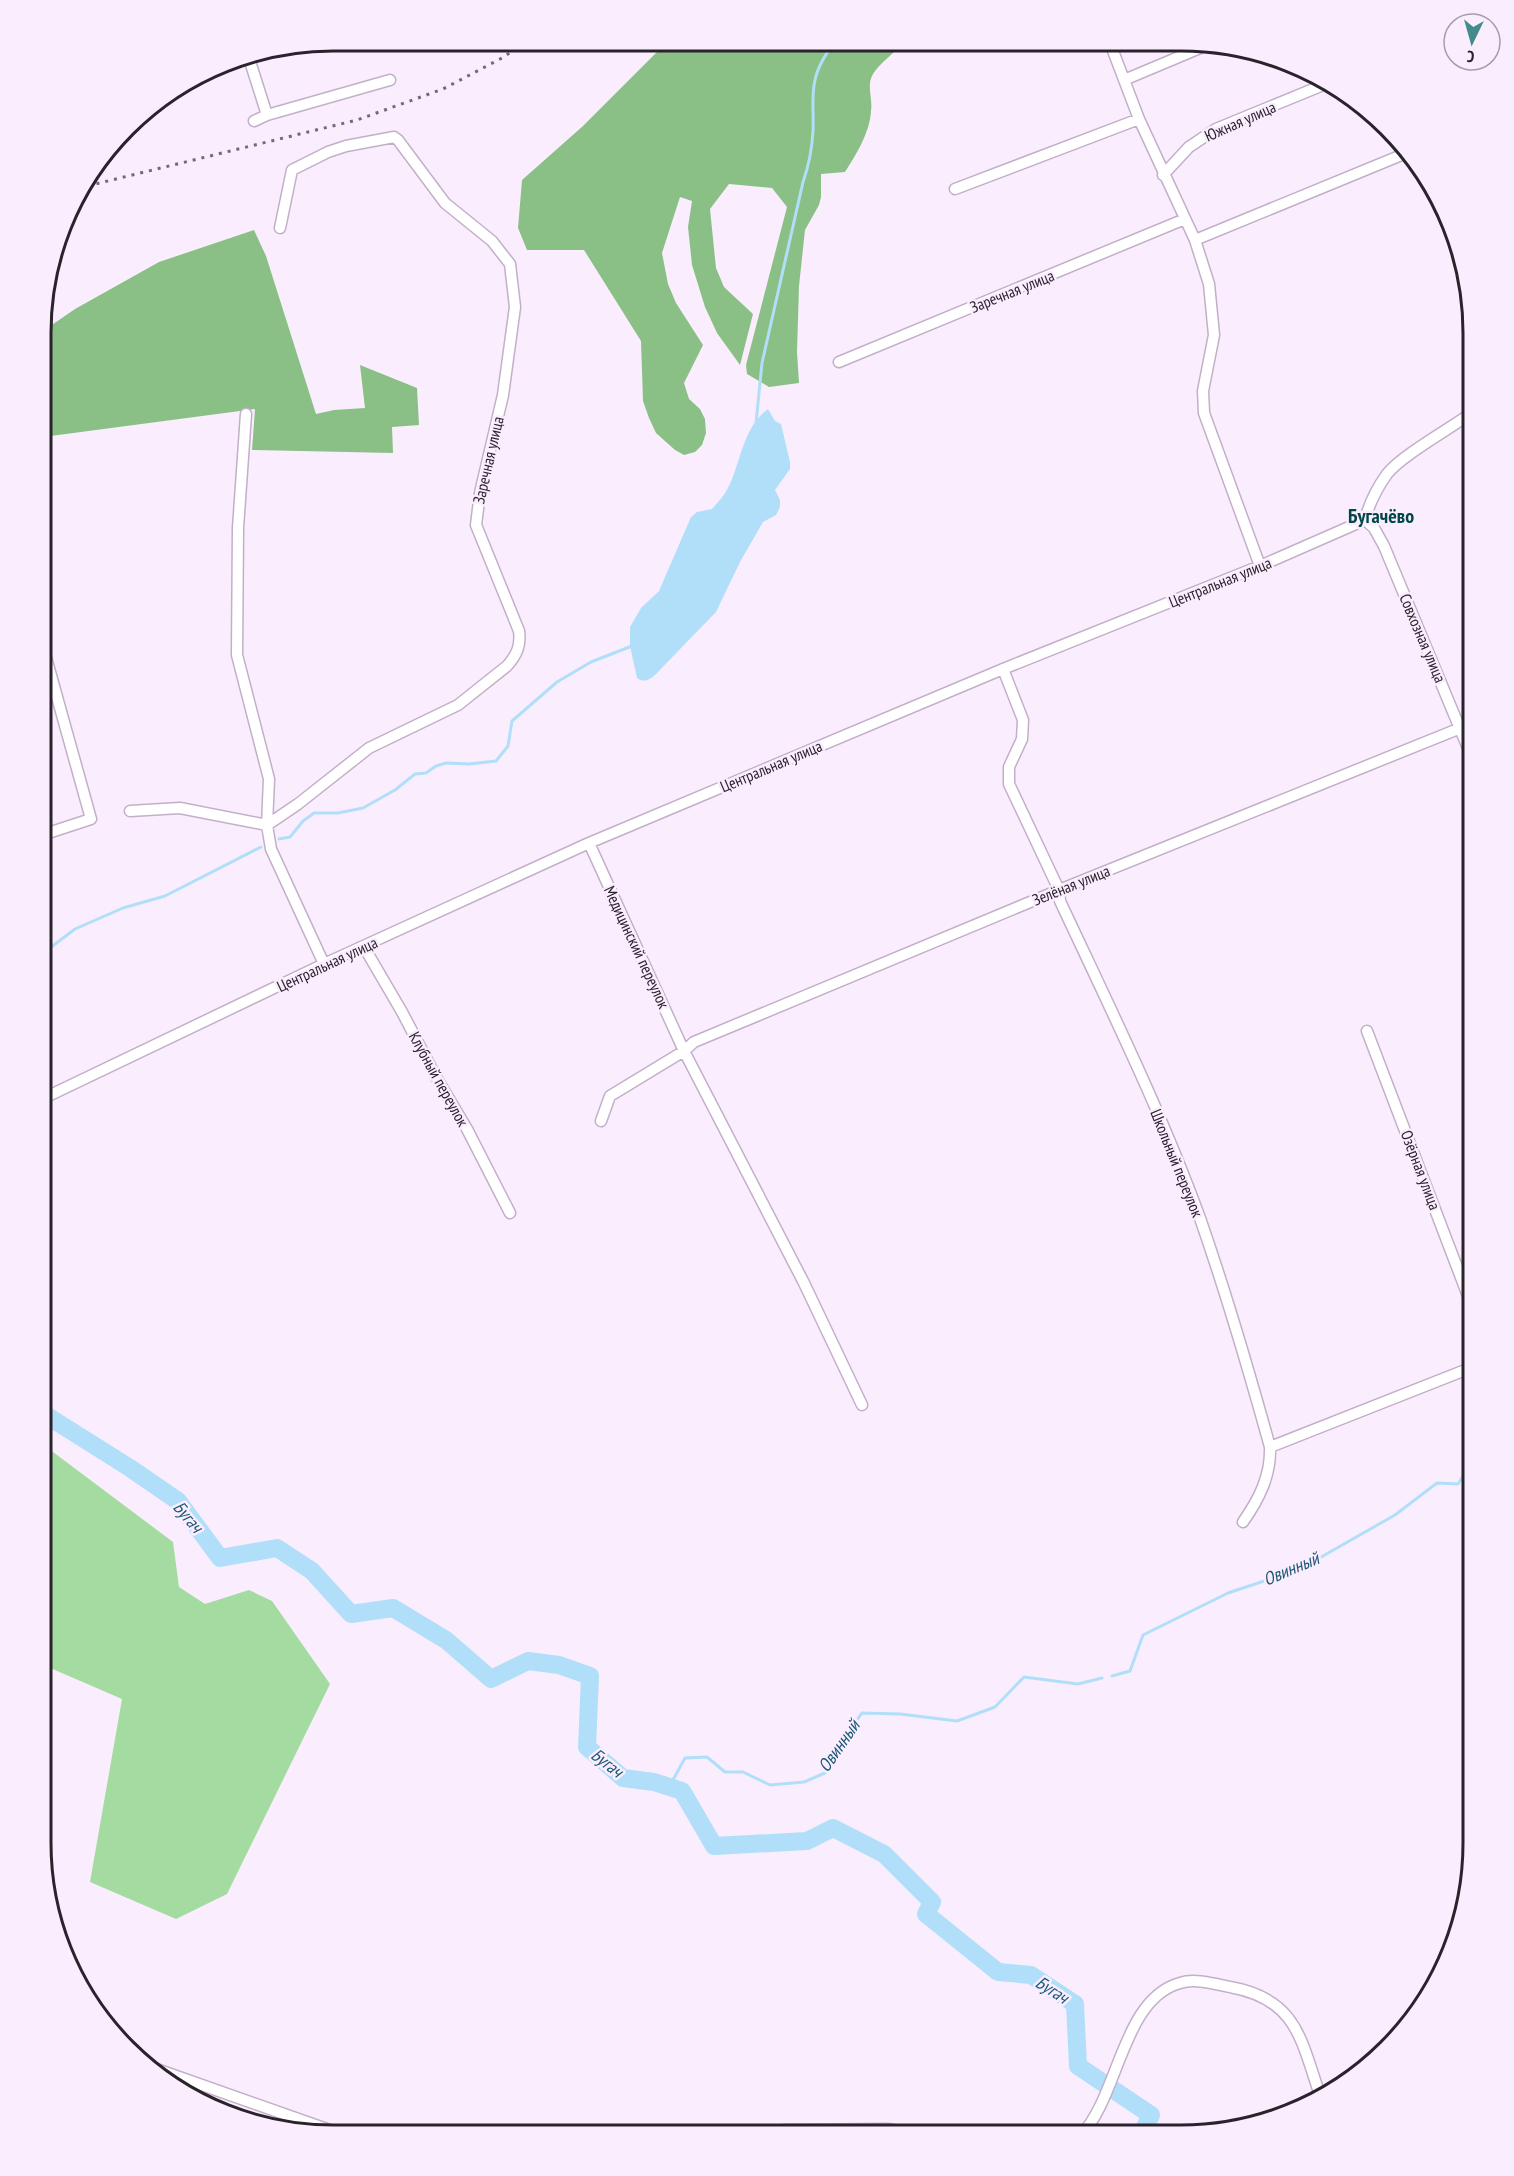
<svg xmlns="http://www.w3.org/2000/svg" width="1514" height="2176" font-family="'PT Sans Narrow',sans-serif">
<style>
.green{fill:#a4dba0}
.forest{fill:#8ac086}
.water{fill:#b1dff9}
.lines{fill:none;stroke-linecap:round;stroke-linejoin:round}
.stream{stroke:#b1dff9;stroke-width:3}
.river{stroke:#b1dff9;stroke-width:18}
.street-casing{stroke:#c2b0c9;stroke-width:13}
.street{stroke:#fff;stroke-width:10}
.rail{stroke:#736a76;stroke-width:3;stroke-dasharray:3 6;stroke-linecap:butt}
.labels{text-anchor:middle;stroke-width:5;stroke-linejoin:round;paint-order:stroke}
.street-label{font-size:16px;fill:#2a232c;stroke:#faeefe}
.water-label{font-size:18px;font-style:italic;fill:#1c5876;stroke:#faeefe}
.quarter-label{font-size:20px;font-weight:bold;fill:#034647;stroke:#faeefe}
.rim{fill:none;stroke:#2a232c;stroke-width:3}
</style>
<rect width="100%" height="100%" fill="#faeefe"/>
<path class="green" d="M41 1443 173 1542 179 1587 205 1604 249 1590 272 1601 330 1684 227 1894 176 1919 90 1882 122 1699 41 1664Z"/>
<path class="forest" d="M668 41 902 42C895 54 880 62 873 74 866 86 873 98 871 111 870 132 856 155 845 172L821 174V197L819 205 805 230 799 286 797 352 799 383 769 387 747 374 746 365 787 207 772 188 729 184 710 209 716 268 724 287 753 314 740 365 717 333 705 307 692 265 688 227 692 201 680 197 662 253 668 284 676 303 703 345 684 383 689 399 700 409 705 419 706 433 702 445 695 452 684 455 675 450 656 433 649 418 643 401 641 341 584 250H527L518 228 522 180 583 126Z
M254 230 266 256 316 414 334 410 365 408 360 365 417 388 419 425 392 427 393 453 252 450 255 409 43 437V331L75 309 159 262Z"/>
<path class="water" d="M768 409 775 421 781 424 790 462V469L775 490 780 500V507L776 515 763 522 740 562 716 612 655 675C649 680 644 683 637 678L630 646V627L641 608 659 591 691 517 697 512 712 509C717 503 723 497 727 490 741 464 742 428 768 409Z"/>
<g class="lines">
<path class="stream" d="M756 423 762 363 803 182C809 165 812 150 813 131 814 114 811 96 815 80 818 66 826 54 834 42
M279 839 290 837 303 821 314 813H338L363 808 395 790 415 774 426 773 436 766 446 763 469 764 496 761 508 746 512 721 557 682 591 662 632 646
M42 954 75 929 123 908 165 896 261 847
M1112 1676 1130 1671 1143 1635 1228 1593 1300 1569 1395 1515 1437 1483 1458 1484 1473 1461
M654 1782 673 1780 685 1758 707 1757 725 1772H743L770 1785 804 1782 825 1773 842 1740 862 1713 900 1714 957 1721 995 1707 1024 1677 1078 1684 1102 1678"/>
<path class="river" d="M41 1412 130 1468 178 1501 220 1558 277 1548 312 1571 351 1614 393 1608 446 1640 491 1679 528 1661 559 1665 590 1676 587 1747 623 1778 654 1782 682 1791 714 1846 807 1841 833 1828 884 1854 932 1902 926 1914 998 1972 1031 1975 1075 2004 1078 2066 1151 2115 1141 2135"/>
<defs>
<path id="street" d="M1110 43 1139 119 1195 240 1209 284 1214 335 1203 391 1204 413 1260 566
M248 55 267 115 254 121
M1124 80 1212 43
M267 115 390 80
M1163 175 1189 147 1216 129 1328 83
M955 189 1139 119
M1195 240 1409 152
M839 362 1185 219
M246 414 238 528 237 655 269 779 267 825 271 849 324 964
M1365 520 1374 528 1384 546 1473 760
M1003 669 1023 720 1022 739 1009 767V784L1059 890 1060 901C1109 1006 1161 1111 1201 1221 1227 1296 1249 1371 1270 1447
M130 811 180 808 267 825 298 804 369 748 458 705 507 666C517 655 521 645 519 631L476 525 480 493 503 395 515 307 510 264 492 241 445 203 398 140 394 137 346 146 328 152 292 170 280 228
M42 835 91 819 42 643
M589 843 684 1051 804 1283 862 1405
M364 947 402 1012 436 1077 467 1129 510 1213
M1367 1031 1473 1309
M42 1099 324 964 589 843 1003 669 1260 566 1365 520C1369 504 1377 488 1387 474 1402 455 1451 428 1473 412
M601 1121 610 1096 684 1051 694 1042 1059 890 1473 723
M1243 1522C1259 1499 1271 1476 1270 1447L1473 1367
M145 2065 338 2133
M751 2134 785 2130 888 2129 920 2135
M1081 2135C1119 2096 1122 1999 1180 1983 1195 1978 1215 1984 1230 1987 1298 1999 1301 2041 1321 2098"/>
</defs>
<use href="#street" class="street-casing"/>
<use href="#street" class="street"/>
<path class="rail" d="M79 188 357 120 443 89 502 58 528 41"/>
</g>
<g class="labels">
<g class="street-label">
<text transform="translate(1240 121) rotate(-24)" y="6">Южная улица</text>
<text transform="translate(1012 291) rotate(-22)" y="6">Заречная улица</text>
<text transform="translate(488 460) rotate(-77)" y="6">Заречная улица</text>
<text transform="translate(1220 582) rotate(-22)" y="6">Центральная улица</text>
<text transform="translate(1423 638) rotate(67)" y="6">Совхозная улица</text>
<text transform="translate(771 766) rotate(-23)" y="6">Центральная улица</text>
<text transform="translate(1071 885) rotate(-22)" y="6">Зелёная улица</text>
<text transform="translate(637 947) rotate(65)" y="6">Медицинский переулок</text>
<text transform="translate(327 964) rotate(-25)" y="6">Центральная улица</text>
<text transform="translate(439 1079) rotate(61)" y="6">Клубный переулок</text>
<text transform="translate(1177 1163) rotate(68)" y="6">Школьный переулок</text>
<text transform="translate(1421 1170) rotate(69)" y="6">Озёрная улица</text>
</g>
<g class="water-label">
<text transform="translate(188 1517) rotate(50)" y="6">Бугач</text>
<text transform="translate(1291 1569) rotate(-23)" y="6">Овинный</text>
<text transform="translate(839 1746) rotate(-55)" y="6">Овинный</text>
<text transform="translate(607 1763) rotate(38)" y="6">Бугач</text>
<text transform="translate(1052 1990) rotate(33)" y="6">Бугач</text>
</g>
<g class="quarter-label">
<text x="1381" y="523">Бугачёво</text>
</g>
</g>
<path d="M0 0H1514V2176H0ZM333 51H1181A282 282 0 0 1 1463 333V1843A282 282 0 0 1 1181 2125H333A282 282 0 0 1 51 1843V333A282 282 0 0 1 333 51Z" fill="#faeefe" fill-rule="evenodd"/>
<path class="rim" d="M333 51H1181A282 282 0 0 1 1463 333V1843A282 282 0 0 1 1181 2125H333A282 282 0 0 1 51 1843V333A282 282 0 0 1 333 51Z"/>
<g transform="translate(1472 42) rotate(185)"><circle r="28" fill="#faeefe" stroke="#a79daa" stroke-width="1.5"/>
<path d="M0-4.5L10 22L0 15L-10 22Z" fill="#448c8c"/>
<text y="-9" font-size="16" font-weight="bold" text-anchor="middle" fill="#2a232c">С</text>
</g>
</svg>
